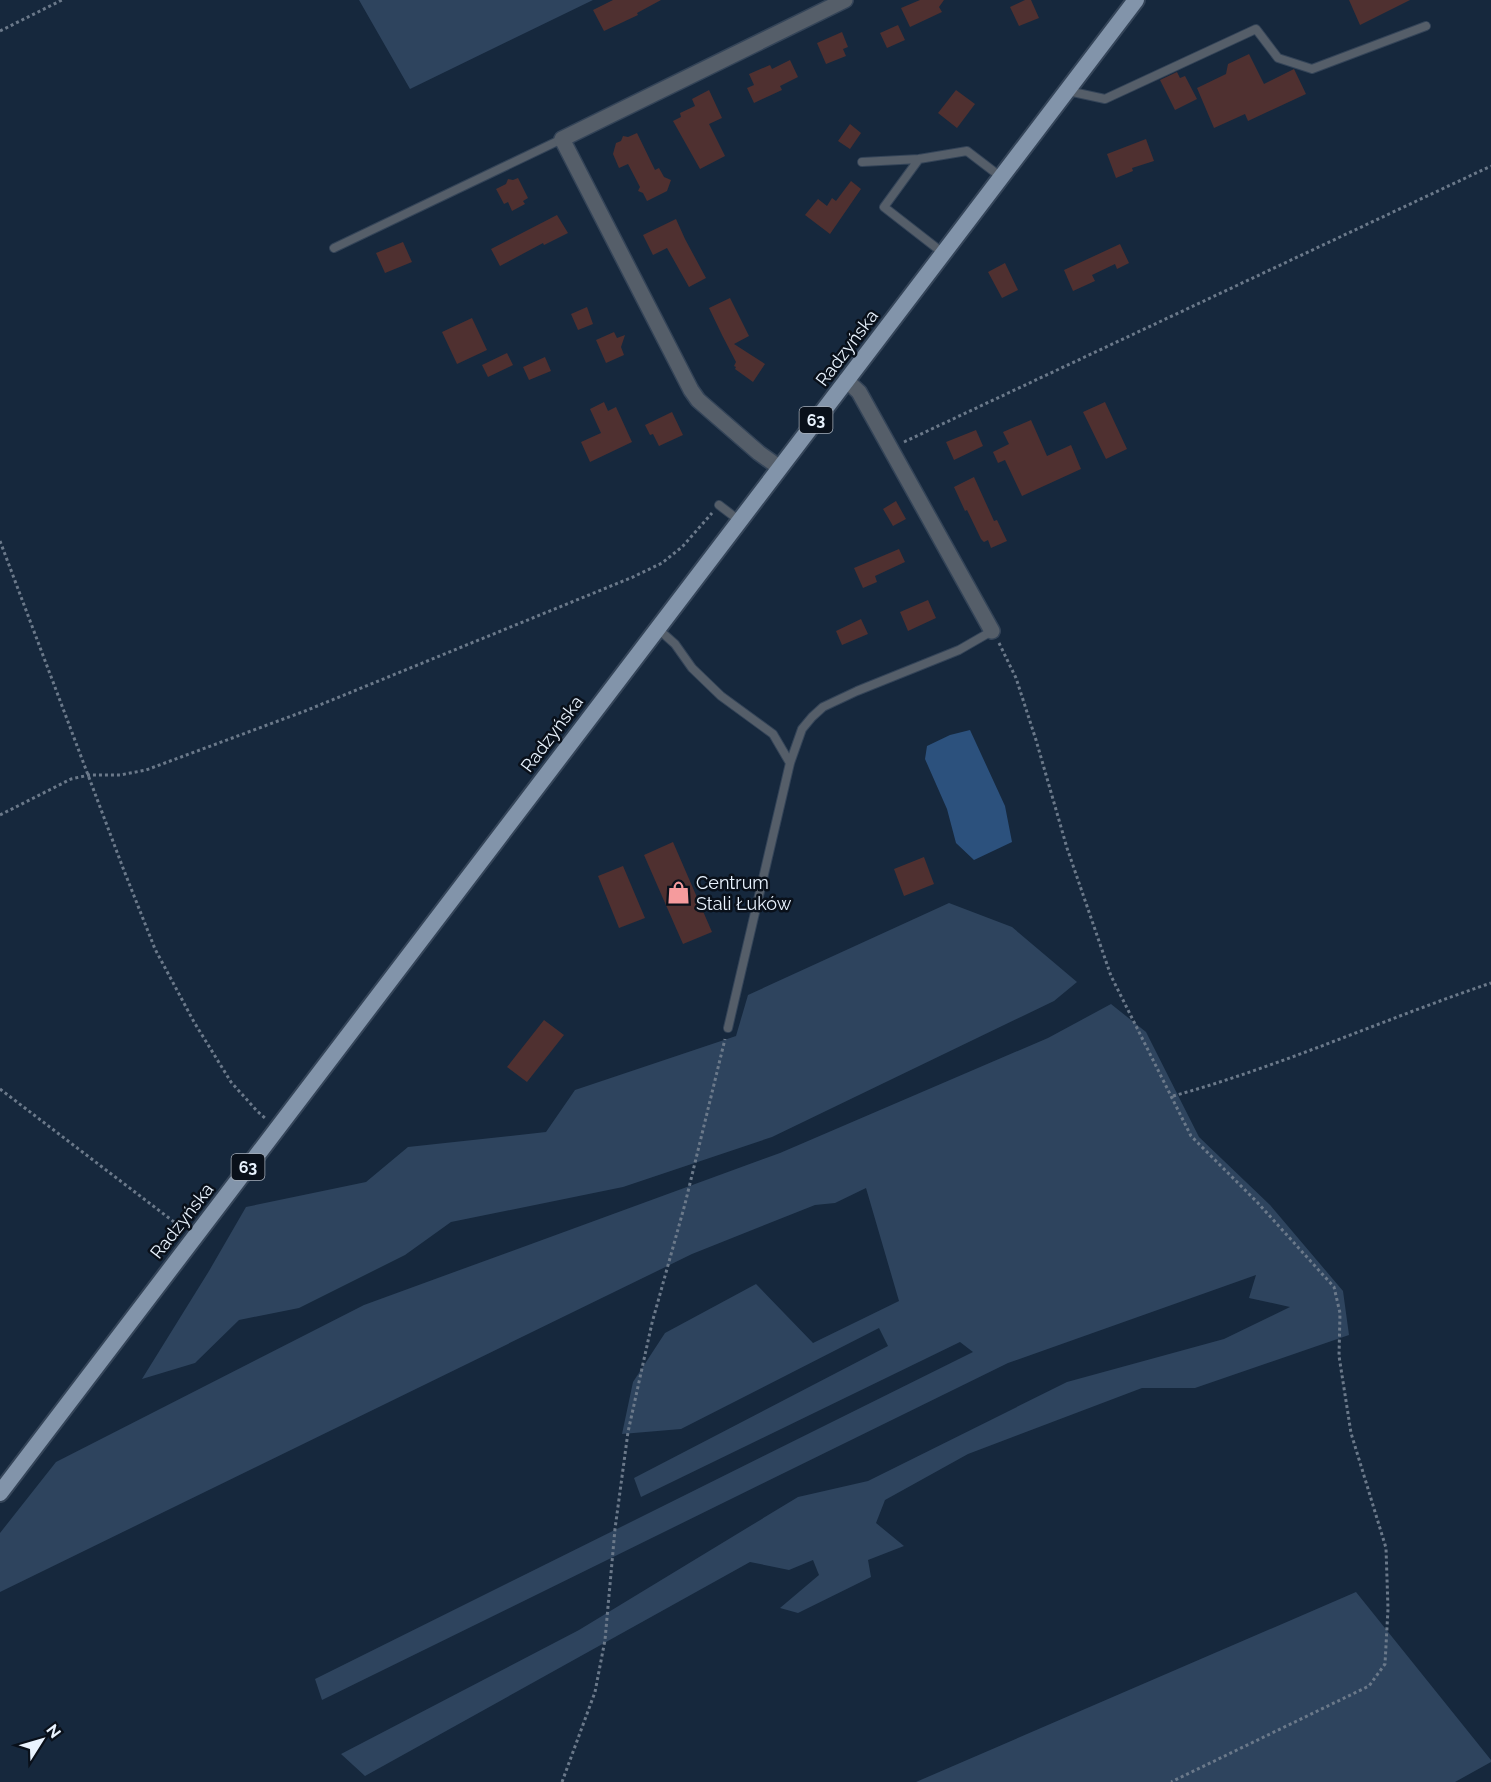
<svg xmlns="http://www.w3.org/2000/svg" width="1491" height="1782" font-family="Raleway,sans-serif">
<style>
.green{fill:#2e445e}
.water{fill:#2c517d}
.building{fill:#4f3030}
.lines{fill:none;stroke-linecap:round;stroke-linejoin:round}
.service-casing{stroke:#344458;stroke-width:10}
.minor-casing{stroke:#344458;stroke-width:18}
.primary-casing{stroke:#344458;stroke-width:20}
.path{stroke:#6b798a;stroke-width:3;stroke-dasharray:3 3;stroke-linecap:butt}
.service{stroke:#555e69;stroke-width:8}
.minor{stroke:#555e69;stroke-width:15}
.primary{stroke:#8294aa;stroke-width:16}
.labels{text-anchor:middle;stroke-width:5;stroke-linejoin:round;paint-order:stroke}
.shield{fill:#09101a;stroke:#a6afba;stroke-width:1.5}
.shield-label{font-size:16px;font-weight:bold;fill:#e9f3fe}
.street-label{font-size:18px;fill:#e9f3fe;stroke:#09101a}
.poi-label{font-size:18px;fill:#e9f3fe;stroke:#09101a;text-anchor:start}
</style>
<rect width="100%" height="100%" fill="#16283d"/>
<path class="green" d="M359 0H593L410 89Z
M949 903 1012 927 1077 982 1054 1001 772 1137 623 1187 451 1222 405 1255 299 1308 239 1320 195 1363 142 1379 209 1271 246 1207 366 1182 408 1147 546 1132 575 1090 736 1036 748 995Z
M1111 1004 1146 1032 1199 1137 1270 1205 1343 1291 1349 1335 1195 1388H1142L968 1454 885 1500 876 1523 904 1546 868 1560 871 1577 798 1613 780 1608 819 1575 813 1560 789 1570 750 1562 365 1776 341 1754 579 1630 798 1497 868 1481 1067 1382 1224 1339 1290 1307 1249 1298 1256 1275 1008 1363 322 1700 315 1679 973 1352 960 1342 641 1497 634 1478 888 1346 879 1328 681 1429 622 1434 633 1382 665 1333 756 1284 813 1343 899 1301 866 1188 835 1203 815 1205 692 1254 0 1592V1533L56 1462 364 1305 780 1153 1048 1038Z
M1356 1592 1491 1760V1762L1455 1782H916Z"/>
<path class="water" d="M970 730 1005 806 1012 842 974 860 956 843 947 809 925 759 927 746 950 735Z"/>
<path class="building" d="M613 0H661L637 13 638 15 604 31 593 10Z
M920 0H944L939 7 942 12 910 27 901 8Z
M1025 0H1031L1039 18 1019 26 1010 7Z
M1349 0H1410L1360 25Z
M898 25 905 40 887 48 880 33Z
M842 32 848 47 843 49 846 56 826 64 817 43Z
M1249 54 1264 84 1294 69 1306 94 1248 121 1245 114 1214 128 1197 88 1226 74 1228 64Z
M790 60 798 77 780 86 782 90 754 103 747 88 754 85 749 74 770 65 772 69Z
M1177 72 1180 78 1185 76 1197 99 1175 110 1160 80Z
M709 90 722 118 709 124 725 156 700 169 673 121 681 117 680 113 695 106 692 99Z
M956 90 975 104 957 128 938 113Z
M850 124 861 133 850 149 838 141Z
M637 133 655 170 659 168 664 177 671 180 667 191 647 201 643 193 638 191 640 187 628 164 619 168 613 154 616 143 621 141 623 136 628 137Z
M1146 139 1154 161 1132 168 1133 171 1116 178 1107 154Z
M518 178 528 198 523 201 525 204 512 211 508 202 504 204 496 189 506 184 508 179 513 180Z
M851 181 861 189 830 234 805 215 818 199 827 206 832 198 836 201Z
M557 215 568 233 544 245 543 243 500 266 491 249Z
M676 219 685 239 706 278 689 287 667 248 653 255 643 235Z
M403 242 412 262 385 273 376 253Z
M1120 244 1129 263 1117 269 1115 264 1092 275 1095 281 1073 291 1064 270Z
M1005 263 1018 290 1002 298 988 272Z
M730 298 749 336 734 344 765 364 753 382 735 369 736 367 734 366 736 362 722 335 723 337 709 308Z
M587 307 593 324 578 330 571 314Z
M472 318 487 350 457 364 442 332Z
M614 332 617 338 625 335 621 347 624 355 606 363 596 340Z
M507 353 513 365 488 377 482 365Z
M545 357 551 371 529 380 523 367Z
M604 402 608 411 616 407 632 442 590 462 581 442 601 433 590 409Z
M1105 402 1127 449 1106 459 1083 412Z
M672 412 683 435 659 446 653 434 650 435 645 425Z
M1031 420 1047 456 1071 445 1081 469 1022 496 1005 460 998 463 993 452 1009 444 1003 432Z
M976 430 983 446 954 460 946 442Z
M974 477 994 521 997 520 1007 541 991 548 988 540 984 542 981 539 967 510 965 511 954 487Z
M896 501 906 519 893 526 883 509Z
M899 549 905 562 875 576 877 582 863 588 854 568Z
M928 600 936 618 908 631 900 612Z
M861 619 868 634 842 645 836 631Z
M673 842 712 932 683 944 644 855Z
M924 857 934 884 904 896 894 869Z
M623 866 645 918 619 928 598 876Z
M544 1020 564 1035 527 1082 507 1067Z"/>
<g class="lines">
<defs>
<path id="service" d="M1068 91 1105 99 1256 29 1278 58 1312 69 1426 26
M919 159 884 207 943 253
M862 162 919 159 967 151 1001 177
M334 248 562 139
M719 505 740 521
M657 628 675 644 692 668 721 696 773 734 790 763
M728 1028 790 763 802 729 812 717 823 707 857 691 959 650 992 631"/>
<path id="minor" d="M846 380 859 392 992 631
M780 468 759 453 698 400 691 390 562 139 845 0"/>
<path id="primary" d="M0 1493 1136 0"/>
</defs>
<use href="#service" class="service-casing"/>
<use href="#minor" class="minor-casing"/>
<use href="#primary" class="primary-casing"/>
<path class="path" d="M0 31 62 0
M904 442 1491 166
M0 541 123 868 155 949 194 1022 231 1082 257 1111 265 1118
M999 643 1016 678 1036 740 1067 848 1111 976 1191 1136 1257 1202 1334 1287 1340 1313 1339 1356 1351 1433 1386 1548 1388 1609 1385 1664 1369 1686 1171 1782
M0 815 71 779 89 775H120L146 770 305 711 633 577 662 563 682 547 712 513
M0 1089 182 1228
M1173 1096C1282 1066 1384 1019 1491 983
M562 1782 595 1692 605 1640 615 1529 628 1432 652 1323 685 1204 725 1039"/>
<use href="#service" class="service"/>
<use href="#minor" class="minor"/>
<use href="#primary" class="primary"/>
</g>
<defs>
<symbol id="shop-bare" viewBox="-9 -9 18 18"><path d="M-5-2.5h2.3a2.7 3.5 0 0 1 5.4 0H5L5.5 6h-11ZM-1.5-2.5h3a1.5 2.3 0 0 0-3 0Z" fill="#f59b9d" stroke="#09101a" stroke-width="2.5" paint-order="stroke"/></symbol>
</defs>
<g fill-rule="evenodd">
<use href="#shop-bare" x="662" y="876" width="33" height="33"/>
</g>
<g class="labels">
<g class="shield">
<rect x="799.5" y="407" width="33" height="26" rx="4.5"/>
<rect x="231.5" y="1154" width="33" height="26" rx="4.5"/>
</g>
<g class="shield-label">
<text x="816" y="426">63</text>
<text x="248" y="1173">63</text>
</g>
<g class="street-label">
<text transform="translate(847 348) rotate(-53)" y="6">Radzyńska</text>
<text transform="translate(552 734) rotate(-53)" y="6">Radzyńska</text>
<text transform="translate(182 1221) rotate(-52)" y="6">Radzyńska</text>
</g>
<g class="poi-label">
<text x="696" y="889">Centrum<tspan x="696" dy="21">Stali Łuków</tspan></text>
</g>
</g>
<g transform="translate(42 1740) rotate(53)" stroke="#09101a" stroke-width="4.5" paint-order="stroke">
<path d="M0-4.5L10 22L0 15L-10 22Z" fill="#e9f3fe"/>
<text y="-9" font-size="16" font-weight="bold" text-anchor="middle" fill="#e9f3fe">N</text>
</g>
</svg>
